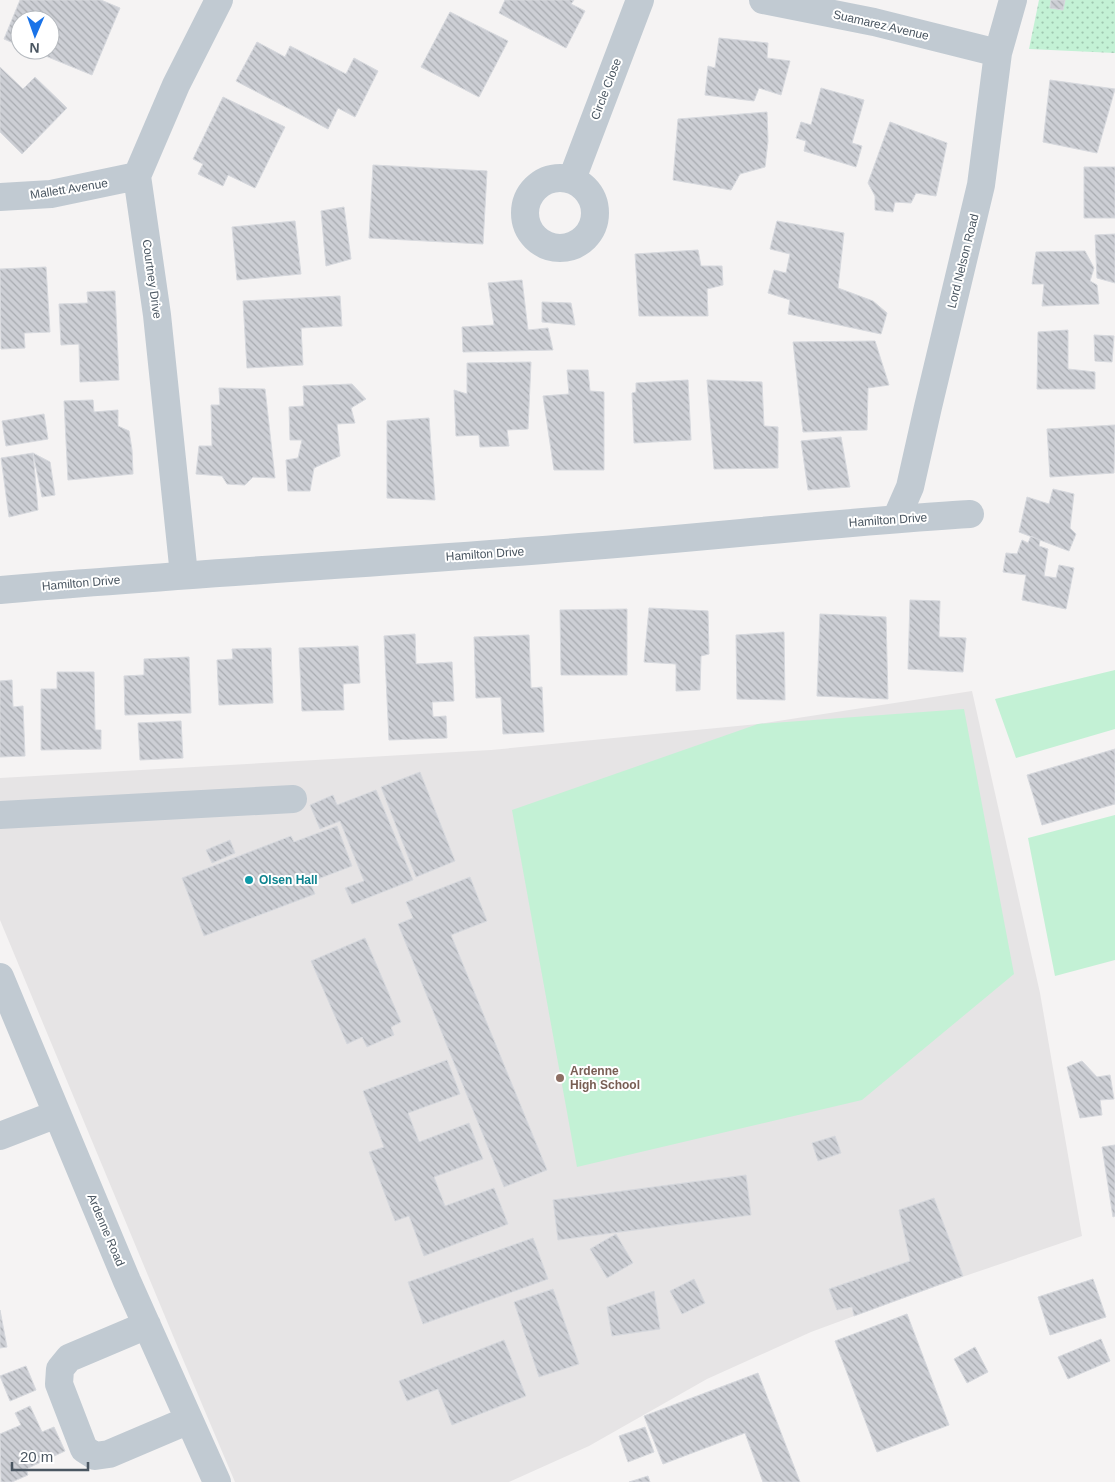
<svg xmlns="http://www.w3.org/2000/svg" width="1115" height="1482" font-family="Arial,sans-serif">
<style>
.education{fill:#e6e4e5}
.grass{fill:url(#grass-dots)}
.park{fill:#c3f1d5}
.building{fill:url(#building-back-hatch);stroke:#d7d9de}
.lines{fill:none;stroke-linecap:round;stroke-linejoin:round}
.minor{stroke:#c1cad2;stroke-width:28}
.culture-dot{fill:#0f9aa8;stroke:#fff;stroke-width:2}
.education-dot{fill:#8d6e63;stroke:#fff;stroke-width:2}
.labels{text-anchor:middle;stroke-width:4;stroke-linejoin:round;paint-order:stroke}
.street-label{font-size:12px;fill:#4a5661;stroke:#fff}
.culture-label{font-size:12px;font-weight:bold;fill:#0d838f;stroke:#fff;text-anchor:start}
.education-label{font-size:12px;font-weight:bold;fill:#785e54;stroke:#fff;text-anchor:start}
</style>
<defs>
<pattern id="grass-dots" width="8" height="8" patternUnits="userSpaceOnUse" patternTransform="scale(1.25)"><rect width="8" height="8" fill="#c3f1d5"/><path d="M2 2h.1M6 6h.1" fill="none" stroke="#a0c6b0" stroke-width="1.8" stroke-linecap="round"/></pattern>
<pattern id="building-back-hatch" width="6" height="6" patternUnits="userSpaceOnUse" patternTransform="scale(1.25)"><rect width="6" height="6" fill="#cdcfd5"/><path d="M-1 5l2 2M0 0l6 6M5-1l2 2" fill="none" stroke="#a8abb0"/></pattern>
</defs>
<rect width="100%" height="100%" fill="#f5f3f3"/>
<path class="education" d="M972 691 1040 993 1082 1236 930 1288 811 1332 707 1379 589 1446 509 1482H235L179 1350 0 920V778L491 750 758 724Z"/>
<path class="grass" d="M1039 0H1115V53L1029 49Z"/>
<path class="park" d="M1115 670V729L1016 758 995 699Z
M964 709 1014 974 862 1100 577 1167 512 810 758 724Z
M1115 815V960L1055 976 1028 838Z"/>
<path class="building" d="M20 0H101L120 8 92 75 31 50H50V20H20V46L4 39Z
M505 0H574L571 4 585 11 566 48 499 13Z
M1051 0H1065L1063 10 1050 8Z
M450 12 508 41 479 97 421 67Z
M719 38 768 43 767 58 790 61 781 95 759 88 754 101 705 95 708 66 715 68Z
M257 42 285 57 290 46 346 74 354 58 378 71 355 117 338 108 328 129 236 81Z
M0 67 23 89 35 77 67 108 22 154 0 132Z
M1050 80 1115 89 1097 153 1043 142Z
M821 88 864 100 852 143 862 146 856 167 804 151 806 141 796 138 801 122 811 125Z
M223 97 285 127 255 188 228 175 223 186 198 174 203 164 193 159Z
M767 112 768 141 765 167 740 174 731 190 673 180 678 119Z
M890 122 947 143 936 196 916 193 911 203 895 202 893 212 875 210V196L868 183Z
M373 165 487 171 483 244 369 238Z
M1084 167H1115V218H1084Z
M344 207 351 259 326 266 321 211Z
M295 221 301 274 237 280 232 227Z
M777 221 844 233 838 288 873 301 887 313 881 334 788 314 790 300 768 293 774 270 786 273 790 254 770 249Z
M1115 234V283L1097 278 1095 235Z
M698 250 701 266H722L723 285 707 289 708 316H639L635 254Z
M1085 251 1094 268 1090 281 1097 285 1099 304 1042 306 1044 284H1032L1036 252Z
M46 267 50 332 24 333 25 348 1 349 0 269Z
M522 280 528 330 548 328 553 350 463 352 462 327 494 325 488 283Z
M115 291 119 380 80 382 79 344 61 345 59 304 88 303 87 292Z
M340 296 342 326 301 328 303 365 247 368 243 301Z
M542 302 571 303 575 325 542 322Z
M1068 330V369L1095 372V389H1037L1038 332Z
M1094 335 1114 336 1112 362 1095 361Z
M875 341 889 385 868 388 867 430 803 432 793 342Z
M531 362 528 429 507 430 509 446 480 447 479 435 456 436 454 390 467 394V363Z
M567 370H588L590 391 604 392V470H554L543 396 569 394Z
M688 380 691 440 634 443 632 393 636 392V383Z
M707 380 762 382 764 426 778 427V468L714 469Z
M352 384 366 399 351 408 355 423 337 424 340 456 314 468 310 491H288L286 460 298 458 302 440H290L289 407 304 406 303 386Z
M219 388 265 389 275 478 253 477 245 485 227 484 222 476 196 474 199 446H212L211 405H220Z
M93 400 94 412 118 410V426L129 431 132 450 133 474 68 480 64 401Z
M44 414 48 439 6 446 2 421Z
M429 418 435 500 387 498V421Z
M1115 425 1114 473 1050 477 1047 429Z
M841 437 850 487 808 490 801 441Z
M33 453 38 510 9 517 1 458Z
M33 453 50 462 55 495 42 497Z
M1053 489 1074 494 1070 528 1076 534 1069 551 1019 532 1027 497 1049 504Z
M1031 536 1040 540 1039 546 1048 549 1044 576 1056 578 1059 565 1074 568 1066 609 1022 600 1026 575 1003 572 1006 553 1017 554 1022 540 1028 543Z
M910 600 940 601 939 637 966 638 963 672 908 669Z
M649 608 708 611 709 654 701 656 700 690 676 691V664L644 662Z
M627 609V675H561L560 610Z
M820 614 886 617 888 699 817 696Z
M784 632 785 700 737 699 736 635Z
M415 634 416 664 452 662 454 701 432 702 433 717 446 716 447 738 389 740 384 636Z
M529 635 531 688 542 687 544 732 503 734 501 697 476 698 474 637Z
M358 646 360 683 343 684 344 710 302 711 299 648Z
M271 648 273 703 219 705 217 660 233 659 232 649Z
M189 657 191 713 125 715 124 676 144 675V659Z
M57 672H94L95 730H101V749L41 750V689H57Z
M12 680 13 707 23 706 25 756 0 757V681Z
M181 721 183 758 140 760 138 723Z
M1115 749V804L1042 825 1027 775Z
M420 772 455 861 416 877 381 787Z
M376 790 413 880 352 904 345 888 364 881 340 821 320 829 310 805 333 795 337 805Z
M337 826 352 866 310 882 315 894 204 936 182 878 291 836 294 842Z
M230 840 235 853 212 863 206 850Z
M470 877 487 921 451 935 547 1170 504 1187 398 924 413 918 406 902Z
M365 938 401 1022 391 1027 394 1035 367 1047 362 1037 347 1044 311 961Z
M447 1060 460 1094 408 1113 419 1142 469 1123 483 1159 434 1177 445 1206 494 1188 508 1224 424 1256 409 1216 395 1221 369 1152 384 1147 363 1091Z
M1082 1061 1097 1077 1110 1075 1114 1099 1100 1100 1102 1115 1080 1118 1067 1067Z
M835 1136 841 1153 818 1161 812 1143Z
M1115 1145V1216L1113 1217 1102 1147Z
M746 1175 751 1215 558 1240 553 1200Z
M934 1198 963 1276 854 1316 852 1307 837 1310 829 1289 910 1261 899 1210Z
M616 1234 633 1263 607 1278 590 1249Z
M533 1238 548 1279 423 1324 408 1282Z
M694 1279 705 1303 682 1314 670 1291Z
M1093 1279 1106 1317 1050 1335 1038 1297Z
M553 1289 579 1364 539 1377 514 1302Z
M654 1291 660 1329 612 1336 607 1307Z
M0 1310 7 1347 0 1348Z
M907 1314 949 1425 877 1452 835 1341Z
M1101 1339 1110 1361 1068 1379 1058 1357Z
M504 1340 526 1396 452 1425 438 1389 407 1401 399 1381Z
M975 1347 988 1372 967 1383 954 1359Z
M26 1366 36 1390 10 1401 0 1376Z
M758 1373 800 1482H763L745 1433 663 1464 644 1416Z
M30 1406 42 1432 54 1427 65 1451 26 1469 28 1475 12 1482H1L0 1434 21 1425 15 1413Z
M645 1427 654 1452 628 1462 619 1436Z
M648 1476 650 1482H629Z"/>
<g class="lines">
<path class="minor" d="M763 0 874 22 998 53
M525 213a35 35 0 1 1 70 0a35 35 0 1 1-70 0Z
M572 179 640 0
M0 197 51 194 137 176
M896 519 910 487 928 407 981 185 998 53 1013 0
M184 575 157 315 137 176 176 85 219 0
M0 590C193 573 387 563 580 547 710 537 839 522 970 514
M0 815 293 799
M0 977 127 1281 217 1482
M0 1136 57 1114
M147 1325 69 1358 60 1369 59 1384 84 1449 95 1456 109 1454 189 1420"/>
</g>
<circle class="culture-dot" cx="249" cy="880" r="5"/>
<circle class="education-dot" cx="560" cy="1078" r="5"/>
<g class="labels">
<g class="street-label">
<text transform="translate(881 25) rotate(13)" y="4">Suamarez Avenue</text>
<text transform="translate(606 89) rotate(-69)" y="4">Circle Close</text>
<text transform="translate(69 189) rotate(-9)" y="4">Mallett Avenue</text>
<text transform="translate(963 261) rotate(-76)" y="4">Lord Nelson Road</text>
<text transform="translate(152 279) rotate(82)" y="4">Courtney Drive</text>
<text transform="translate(888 520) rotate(-4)" y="4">Hamilton Drive</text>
<text transform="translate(485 554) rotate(-4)" y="4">Hamilton Drive</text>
<text transform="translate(81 583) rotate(-5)" y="4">Hamilton Drive</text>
<text transform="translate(106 1230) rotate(67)" y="4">Ardenne Road</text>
</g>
<g class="culture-label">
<text x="259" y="884">Olsen Hall</text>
</g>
<g class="education-label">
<text x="570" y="1075">Ardenne<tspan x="570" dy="14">High School</tspan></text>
</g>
</g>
<g transform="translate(35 35) rotate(182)"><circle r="24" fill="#ffffff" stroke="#b7bbc0"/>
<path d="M0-4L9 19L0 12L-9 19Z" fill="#1a73e8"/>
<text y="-8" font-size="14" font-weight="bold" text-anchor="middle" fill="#4a5661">N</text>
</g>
<path d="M12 1462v8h76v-8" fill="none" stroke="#4a5661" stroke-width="2.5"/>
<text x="20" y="1462" font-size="15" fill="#4a5661" stroke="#ffffff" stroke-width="4" paint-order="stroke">20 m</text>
</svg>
